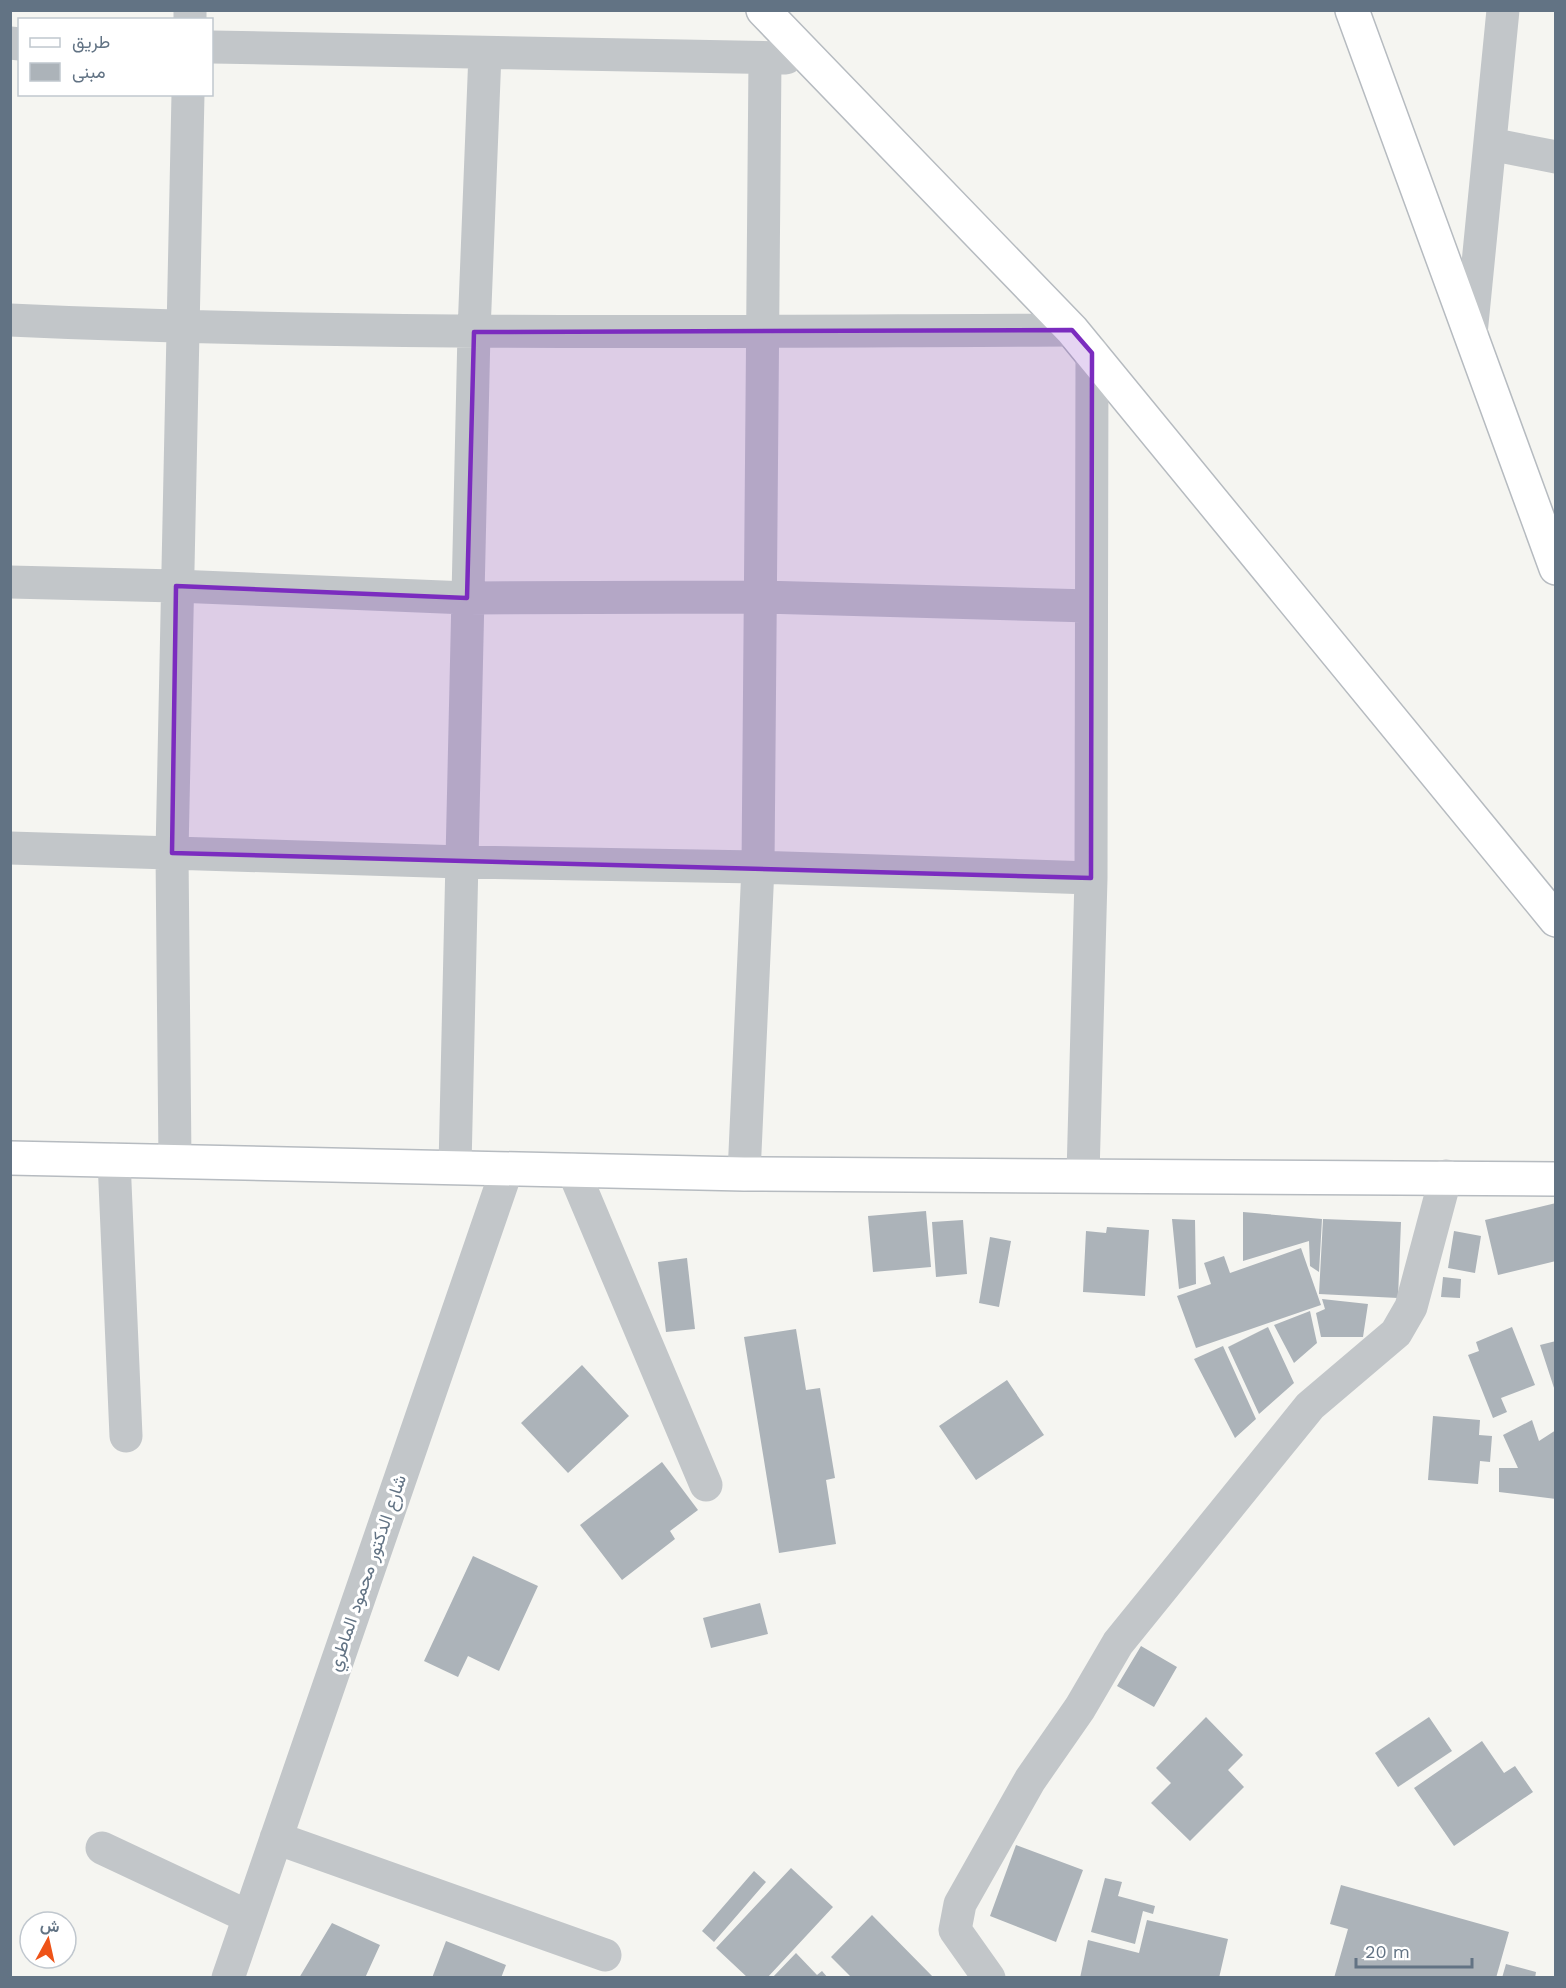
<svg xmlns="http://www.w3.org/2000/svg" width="1566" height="1988" font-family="'Work Sans',Vazirmatn,sans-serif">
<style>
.building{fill:#acb3b9}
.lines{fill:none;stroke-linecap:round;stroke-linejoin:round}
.secondary-casing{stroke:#b6bbc0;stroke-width:36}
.street{stroke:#c2c6c9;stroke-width:33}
.secondary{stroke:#fff;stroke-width:33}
.marked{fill:#7b2cbf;fill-opacity:0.2;stroke:#7b2cbf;stroke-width:4.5;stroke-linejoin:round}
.labels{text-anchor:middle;stroke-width:6;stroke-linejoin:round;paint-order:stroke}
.street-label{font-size:18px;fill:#627384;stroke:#fff}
</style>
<rect width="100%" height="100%" fill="#f5f5f1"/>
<path class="building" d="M1556 1203V1261L1498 1275 1485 1220Z
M926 1211 931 1267 873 1272 868 1216Z
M1243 1212 1322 1219 1319 1272 1310 1266 1309 1241 1243 1261Z
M1172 1219 1195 1220 1196 1284 1179 1289Z
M1323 1219 1401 1222 1398 1298 1319 1294Z
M963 1220 967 1274 936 1277 932 1222Z
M1107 1227 1149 1230 1145 1296 1083 1292 1086 1231 1106 1233Z
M1454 1231 1481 1236 1475 1273 1448 1268Z
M990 1237 1011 1241 999 1307 979 1303Z
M1301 1248 1321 1305 1196 1348 1177 1296 1211 1284 1204 1263 1224 1256 1230 1273Z
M687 1258 695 1329 666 1332 658 1262Z
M1443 1277 1461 1279 1460 1298 1441 1297Z
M1322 1299 1368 1304 1363 1337H1321L1316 1313 1325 1309Z
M1310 1311 1317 1343 1294 1363 1274 1325Z
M1268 1327 1294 1383 1259 1414 1228 1347Z
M1512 1327 1535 1385 1501 1398 1507 1412 1493 1418 1468 1355 1479 1351 1476 1342Z
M796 1329 806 1390 820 1388 835 1478 826 1480 836 1544 779 1553 744 1337Z
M1556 1341V1391H1555L1540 1345Z
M1223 1346 1256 1419 1235 1438 1194 1359Z
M582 1365 629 1416 568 1473 521 1423Z
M1007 1380 1044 1435 976 1480 939 1426Z
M1433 1416 1480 1420 1479 1435 1492 1436 1490 1462 1480 1461 1478 1484 1428 1480Z
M1532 1420 1539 1441 1556 1430V1499L1499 1492V1468H1518L1503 1435Z
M662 1462 698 1510 670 1531 675 1539 622 1580 580 1525Z
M473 1556 538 1586 499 1671 468 1656 458 1677 424 1661Z
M760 1603 768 1634 711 1648 703 1618Z
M1141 1646 1177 1667 1154 1707 1117 1686Z
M1206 1717 1243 1755 1228 1770 1244 1787 1190 1841 1151 1803 1171 1783 1156 1768Z
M1429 1717 1452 1751 1398 1787 1375 1753Z
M1482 1741 1504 1773 1515 1766 1533 1792 1454 1846 1414 1788Z
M1016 1845 1083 1870 1056 1942 990 1916Z
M791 1868 833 1907 767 1978H748L716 1948Z
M754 1871 766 1882 714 1942 702 1931Z
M1105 1878 1122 1882 1118 1896 1155 1906 1153 1914 1143 1911 1135 1944 1091 1932Z
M1341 1885 1509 1932 1496 1978H1334L1348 1929 1330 1924Z
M872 1915 934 1978H852L831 1957Z
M1147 1920 1228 1939 1219 1978H1080L1088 1940 1139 1953Z
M332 1923 380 1945 365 1978H299Z
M446 1941 506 1965 501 1978H432Z
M796 1953 817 1975 822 1971 828 1978H772Z
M1506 1964 1536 1972 1535 1978H1502Z"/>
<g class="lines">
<defs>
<path id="secondary" d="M763 10 1072 330 1556 920
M1352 10 1556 568
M10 1158 744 1174 1556 1179"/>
</defs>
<use href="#secondary" class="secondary-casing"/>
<path class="street" d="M190 20V10
M10 43 20 44
M212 47 786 58
M1490 144 1556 157
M10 320C364 336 718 331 1072 330
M1471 334 1503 10
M10 582 176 586 467 598 761 597 1090 606
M10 848 462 862 758 867 1091 878
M114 1160 126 1436
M175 1161 172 853 188 94
M455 1167 474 332 485 53
M573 1170 706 1485
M744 1174 758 867 765 58
M1083 1175 1091 878 1092 353
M276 1838 605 1955
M102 1848 249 1917
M228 1978 507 1169
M989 1978 955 1930 960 1904 1030 1780 1080 1708 1118 1643 1310 1406 1396 1333 1411 1307 1446 1176"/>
<use href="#secondary" class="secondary"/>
</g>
<path class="marked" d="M1072 330 1092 353 1091 878 172 853 176 586 467 598 474 332Z"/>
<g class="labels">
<g class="street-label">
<text transform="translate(367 1573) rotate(-71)" y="6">شارع الدكتور محمود الماطري</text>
</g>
</g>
<rect width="1566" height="1988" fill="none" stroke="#627384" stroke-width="24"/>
<rect x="18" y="18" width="195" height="78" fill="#ffffff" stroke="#c0c7ce" stroke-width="1.5"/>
<rect x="30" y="38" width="30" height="9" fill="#ffffff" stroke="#c0c7ce" stroke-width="1.5"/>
<text x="72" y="48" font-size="18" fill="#627384">طريق</text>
<rect x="30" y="63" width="30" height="18" fill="#acb3b9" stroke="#c0c7ce" stroke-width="1.5"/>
<text x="72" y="78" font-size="18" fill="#627384">مبنى</text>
<g transform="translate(48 1940) rotate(8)"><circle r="28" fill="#ffffff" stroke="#c0c7ce" stroke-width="1.5"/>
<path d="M0-4.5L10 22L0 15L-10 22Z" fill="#ee5318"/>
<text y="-9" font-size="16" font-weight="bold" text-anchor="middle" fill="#627384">ش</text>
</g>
<path d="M1356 1958v9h116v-9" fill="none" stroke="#627384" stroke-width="3"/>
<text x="1365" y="1958" font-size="18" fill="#627384" stroke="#ffffff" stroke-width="4.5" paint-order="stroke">20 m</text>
</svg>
